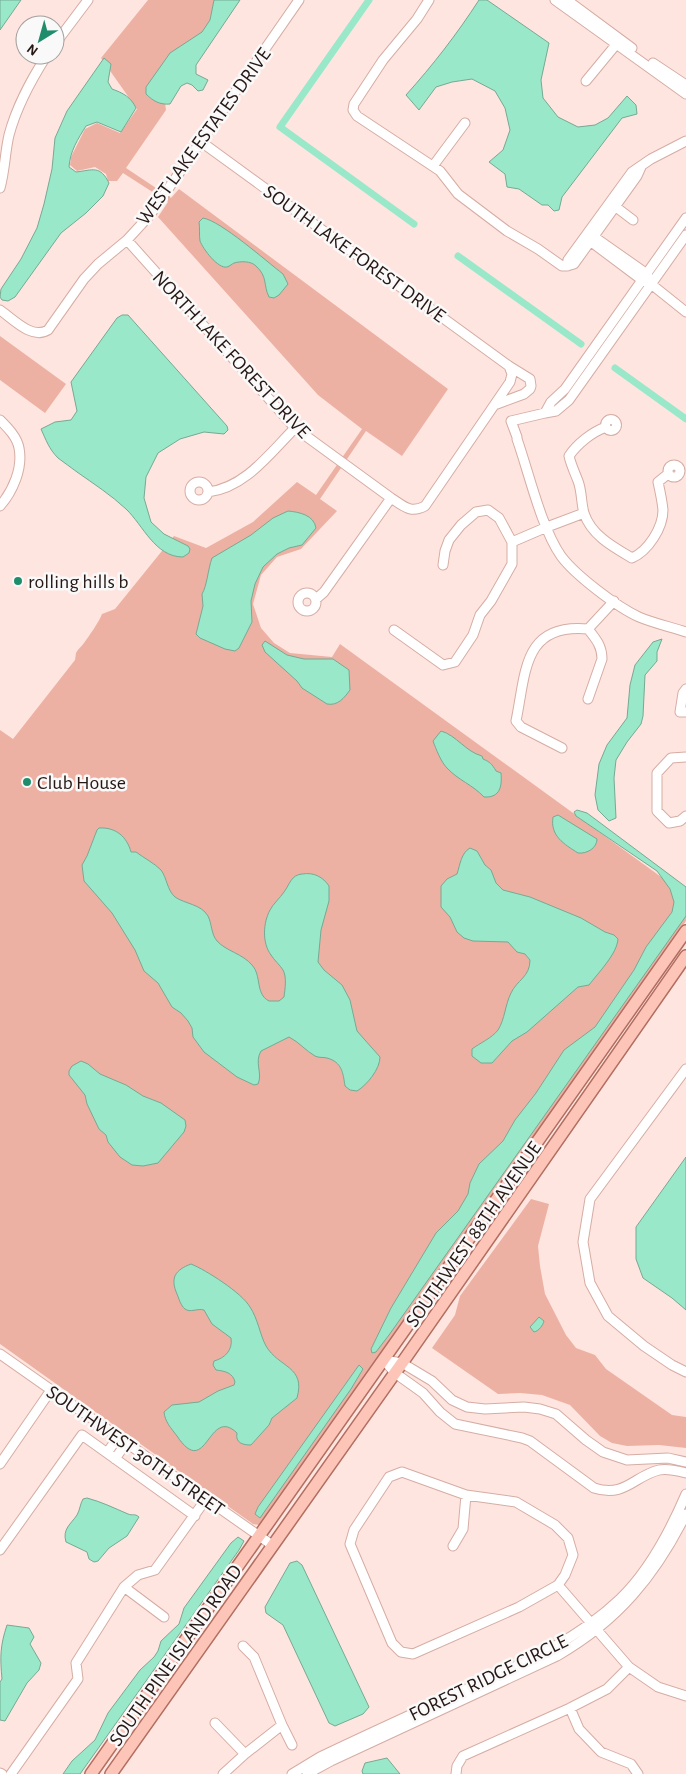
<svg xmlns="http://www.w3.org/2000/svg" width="686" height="1774" font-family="'Alegreya Sans',sans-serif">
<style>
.green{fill:#edb1a4}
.water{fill:#99e8c9;stroke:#76a993}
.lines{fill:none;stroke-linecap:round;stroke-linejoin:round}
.canal{stroke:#99e8c9;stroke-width:7}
.minor-casing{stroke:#d5ada4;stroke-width:11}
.major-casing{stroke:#b16e60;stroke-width:14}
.minor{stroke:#fff;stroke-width:9}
.major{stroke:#fdc4b8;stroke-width:11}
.poi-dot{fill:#1f8d6b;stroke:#f9f9f9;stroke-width:2}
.labels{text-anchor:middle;stroke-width:5;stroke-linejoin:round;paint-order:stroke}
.street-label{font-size:20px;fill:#251714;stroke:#f9f9f9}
.poi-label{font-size:20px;fill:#251714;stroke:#f9f9f9;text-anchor:start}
</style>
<rect width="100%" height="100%" fill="#ffe5df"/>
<path class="green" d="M148 0H240L165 103 166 110 126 168 171 198 179 189 448 389 402 456 366 431 320 499 337 511 301 549 277 557 261 575 253 604 261 628 274 643 290 653 332 657 340 644 686 895V921L266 1521 260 1525 253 1524 0 1344V730L13 739 75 660 76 653C78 649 81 647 84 643 89 636 99 622 102 614L115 609 174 536 206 548 253 522 297 482 316 495 362 429 318 395 158 217 168 202 123 173 117 181H108L106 174 95 167 77 171 70 165 71 157 85 129 97 123 120 133 137 109 101 58Z
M0 336 66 384 45 413 0 380Z
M531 1199 549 1204 538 1246 540 1266 545 1294 566 1335 576 1348 595 1355 606 1369 672 1415 686 1417V1448L659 1445 627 1446 612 1443 600 1436 570 1405 542 1395 520 1393 498 1394 432 1348 455 1315 460 1296Z"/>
<path class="water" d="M0 0H21L0 30Z
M214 0H240L196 65V74L208 80 203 90 198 91 192 85 187 83 181 86 170 104C160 105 153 101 146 94V87L170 53 202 32 210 20Z
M479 0H487L549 43 541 80 543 98 558 117 578 127 595 125 608 118 627 96 636 105 637 114 622 118 562 197 559 210 554 211 548 205H542L519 189 507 187 505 174 489 162 503 150 510 130 505 108 495 91 472 79 452 82 436 87 419 110 406 95C433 65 457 34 479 0Z
M104 58 111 64 108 82 112 89C123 93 131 97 136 108L121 132 97 122 86 126C78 139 70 151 69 167L76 172C93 170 100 165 109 183L103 196 86 213 61 233 15 297 8 301 2 300 0 297 1 289 21 259 37 228 44 204 52 169 55 138 67 111Z
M203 218C221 221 266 261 283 274L288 284 279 295 274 298 269 297C263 285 268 277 256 266 251 261 241 261 234 263 232 264 230 266 227 267 218 269 203 249 200 241 199 236 200 228 199 222Z
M122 315H128L227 426 228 430 224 434 204 432 180 439 158 453 146 477 144 498 151 522 164 534 188 546 190 549 189 553 183 557C155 557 143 525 126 509 111 495 94 484 77 472 71 467 64 463 58 458 49 449 46 440 41 429L55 422 71 420 77 411 71 382 117 318Z
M288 511C299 512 314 515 316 528L302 545 289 548 277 554 263 567 255 584 251 601 252 622 239 648 235 651 225 649 200 638 196 634 203 606 202 594C207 586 208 569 212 558L251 535 273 518Z
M662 639 657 652V661L645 675 643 716 641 724 627 742 616 760 614 778 616 818 609 821 598 810 595 795 599 764 607 745 627 718 630 685 635 665 653 642Z
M265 641 287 655 304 659H333L349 670 350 690C344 698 338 706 327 704L302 688 297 681 265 652 262 645Z
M441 731C456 735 466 752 482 756L483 759C490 762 492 764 496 771L501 773C502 785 501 798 484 797 473 785 458 780 447 768 441 762 436 749 433 741Z
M577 810 587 813 686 887V916L389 1335 376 1352 372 1353 371 1349 391 1308 436 1233 458 1211 468 1194 470 1183 479 1164 503 1141 515 1120 536 1093 564 1050 595 1027 634 970 646 947 672 912 674 902 670 889 657 871 576 816 574 812Z
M558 815 597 839C597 848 587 854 578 853 564 844 550 836 553 817Z
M99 828C116 827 127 837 131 852H136C144 858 154 863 161 870 167 878 167 890 175 897 185 904 201 904 208 916 212 924 211 934 217 941 226 951 243 954 252 965 262 976 255 994 269 1001H279L284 997C285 989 287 977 283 970 280 965 274 960 271 955 262 943 263 923 270 910 273 904 280 898 284 892 290 884 291 875 302 874 314 872 323 877 329 886V901L321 930 318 962 324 970 342 985 350 1000 357 1031 380 1057C380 1069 367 1085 357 1091L350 1090 345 1086C343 1073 342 1062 327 1058 323 1057 319 1058 315 1056 306 1051 299 1042 289 1037L261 1051C254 1063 263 1073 258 1084L254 1085 237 1077 204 1052 193 1037 192 1028 188 1021 181 1013 172 1007 158 983 144 971 135 950 112 913 84 881 82 865 87 856 97 830Z
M470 848 477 851 485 865 491 870 496 883 503 890 530 897 581 918 605 932 614 935 618 939C617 954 598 973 589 985L578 987 527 1032 512 1041 492 1063H481L472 1056V1049C480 1043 492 1038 498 1030 505 1019 505 1005 511 993 517 980 530 977 530 960L525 954 517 952 508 942 473 941 464 938 457 932 450 917 441 907V886L447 879 457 874C460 865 461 853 470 848Z
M81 1061 88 1064 100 1074 126 1085 143 1096 161 1103 185 1120 186 1126 184 1132 158 1163 143 1166 132 1165 120 1157 108 1142 106 1135 99 1129 87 1104 85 1095 69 1075V1071L72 1066Z
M686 1157V1310L672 1298 643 1278 636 1259V1227Z
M191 1264C206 1270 242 1293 250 1307 258 1319 260 1335 266 1346 279 1368 306 1366 297 1398L272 1418 269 1425 251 1445C243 1445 235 1443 237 1433 208 1405 207 1481 177 1436 171 1428 165 1422 164 1412L172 1405 199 1402 218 1391 234 1385 235 1382C233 1373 225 1371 216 1370L213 1365 214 1361C225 1358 233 1350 231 1338L212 1324 204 1310C198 1308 190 1313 185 1309 181 1306 179 1299 177 1294 170 1278 175 1270 191 1264Z
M539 1317 544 1321C543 1325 539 1331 534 1332L530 1327Z
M359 1365 363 1369 351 1389 260 1518 255 1514 258 1507Z
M87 1498C102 1502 114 1508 128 1514 133 1516 134 1513 139 1517L127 1536 109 1548 98 1561 94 1562 89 1559 87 1552 66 1542C62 1529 71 1524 77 1515 80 1510 80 1504 83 1499Z
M238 1537 244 1541 239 1550 80 1774H63L72 1761 95 1740 108 1713 140 1670 154 1657 158 1651 161 1641 179 1624 184 1608 231 1543Z
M297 1561 302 1565 369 1707 363 1714 335 1726 329 1723 283 1625 266 1613 265 1607 290 1563Z
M7 1625 29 1628 34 1637 30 1644 41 1663 39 1670 27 1683 5 1721 0 1720V1682L2 1679C0 1657 0 1646 7 1625Z
M387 1758 400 1774H363L362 1771 365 1763Z"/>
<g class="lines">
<path class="canal" d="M369 0 280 127 414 224
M458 256 581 344
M615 368 686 419"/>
<defs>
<path id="minor" d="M429 0 417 19 383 60 354 104 353 110 357 116 440 171 458 194 507 231 538 249 562 266H567
M555 0 686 94
M567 0 632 48
M55 44 88 0
M653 63 686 85
M586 81 619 41
M200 141 509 366 530 379 531 386 530 389 524 394 497 404
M433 166 465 123
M0 188C5 170 5 152 9 135 17 105 31 80 47 55
M612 204 633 220
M590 234 647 274 649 279
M586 238 642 280 651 284 686 312
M127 240 295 428 391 498
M567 266 568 260 632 172 651 159 686 141
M567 266 574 264 637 176 641 167
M0 310C13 319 32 340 48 330L84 279 98 264 127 240 150 215 299 0
M545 413 551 402 565 389 686 218
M605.5 425a5.5 5.5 0 1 1 11 0a5.5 5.5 0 1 1-11 0Z
M0 420C8 428 17 437 19 448 23 468 13 491 0 506
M606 427C592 432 577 444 569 456 571 465 575 473 578 481 582 491 581 503 584 513 591 535 613 547 632 558 648 551 663 528 663 510 662 500 660 491 658 482L668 474
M517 437 511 421 545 413 556 411 569 400 686 235
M517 439C529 473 541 527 561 556 575 575 617 607 639 617 653 623 671 627 686 632
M668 471a6 6 0 1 1 12 0a6 6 0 1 1-12 0Z
M190 491a9 9 0 1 1 18 0a9 9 0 1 1-18 0Z
M208 492C245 488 270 453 295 428
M512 542 547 527 584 513
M298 602a9 9 0 1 1 18 0a9 9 0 1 1-18 0Z
M316 599 324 592 391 498C404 506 410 514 425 506L510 382 512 374 509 366
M588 629C596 639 602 646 602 659L588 699
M588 629 614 601
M394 630 443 665 455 662 473 635 480 615 491 601 512 564V542L499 518 488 510 476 512 461 525 449 540 445 551 443 565
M686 689 683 693 680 712H686
M562 748 521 727 516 721C526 672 523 623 588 629
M686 757 671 758 657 773V811L669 823 680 821 686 816
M686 1069 590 1199 583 1242 590 1283 608 1316 644 1346 672 1365 686 1372
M0 1354 272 1545
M384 1360 395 1373 423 1393 440 1412 455 1424 522 1438 530 1441 594 1488C625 1498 634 1476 659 1470 668 1468 678 1471 686 1473
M384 1360 402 1363 432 1381 452 1400 467 1407 485 1409 524 1407 540 1409 556 1414 586 1440 603 1452 627 1460 668 1458 686 1462
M107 1453 118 1437
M115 1459 126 1443
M0 1464 51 1390
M402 1472 466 1495 516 1502 555 1525 568 1538 573 1555 565 1575 558 1585 519 1607 413 1654 401 1652 392 1643 350 1544 354 1530 389 1477Z
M453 1546 463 1529 466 1495
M0 1550 82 1435 195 1516
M558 1585 629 1667 658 1687 686 1696
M124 1587 164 1617
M243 1646 254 1657 282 1725 292 1745
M570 1708 579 1729 601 1752 631 1764 638 1774
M215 1723 245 1754
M0 1773 2 1774
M11 1774 78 1679 76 1663 124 1587 138 1575 155 1570 206 1499
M223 1774 245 1754 282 1725
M292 1774 320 1757C370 1733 421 1710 471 1687 524 1663 577 1640 620 1599 648 1572 671 1529 686 1494
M307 1774 331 1761 557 1656C618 1621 655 1576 686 1514
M456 1774 457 1766 463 1756 570 1708 607 1689 629 1667"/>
<path id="major" d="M91 1774 686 931
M111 1774 402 1363 686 956"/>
</defs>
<use href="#minor" class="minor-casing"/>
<use href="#major" class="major-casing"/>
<use href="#minor" class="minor"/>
<use href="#major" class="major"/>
</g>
<g class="poi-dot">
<circle cx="18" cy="581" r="5"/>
<circle cx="27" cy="782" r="5"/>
</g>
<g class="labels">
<g class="street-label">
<text transform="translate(203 136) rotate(-54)" y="7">WEST LAKE ESTATES DRIVE</text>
<text transform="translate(355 253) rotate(36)" y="7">SOUTH LAKE FOREST DRIVE</text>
<text transform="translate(232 354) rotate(47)" y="7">NORTH LAKE FOREST DRIVE</text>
<text transform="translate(473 1234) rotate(-55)" y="7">SOUTHWEST 88TH AVENUE</text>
<text transform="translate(136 1450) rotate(35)" y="7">SOUTHWEST 30TH STREET</text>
<text transform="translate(175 1655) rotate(-55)" y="7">SOUTH PINE ISLAND ROAD</text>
<text transform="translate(488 1677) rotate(-26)" y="7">FOREST RIDGE CIRCLE</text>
</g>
<g class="poi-label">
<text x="28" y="588">rolling hills b</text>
<text x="37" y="789">Club House</text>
</g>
</g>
<g transform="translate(40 40) rotate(217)"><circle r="24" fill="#f9f9f9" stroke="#a49f9d"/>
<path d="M0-4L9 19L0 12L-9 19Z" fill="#1f8d6b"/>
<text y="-8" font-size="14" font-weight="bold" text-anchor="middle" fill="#251714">N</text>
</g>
</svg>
